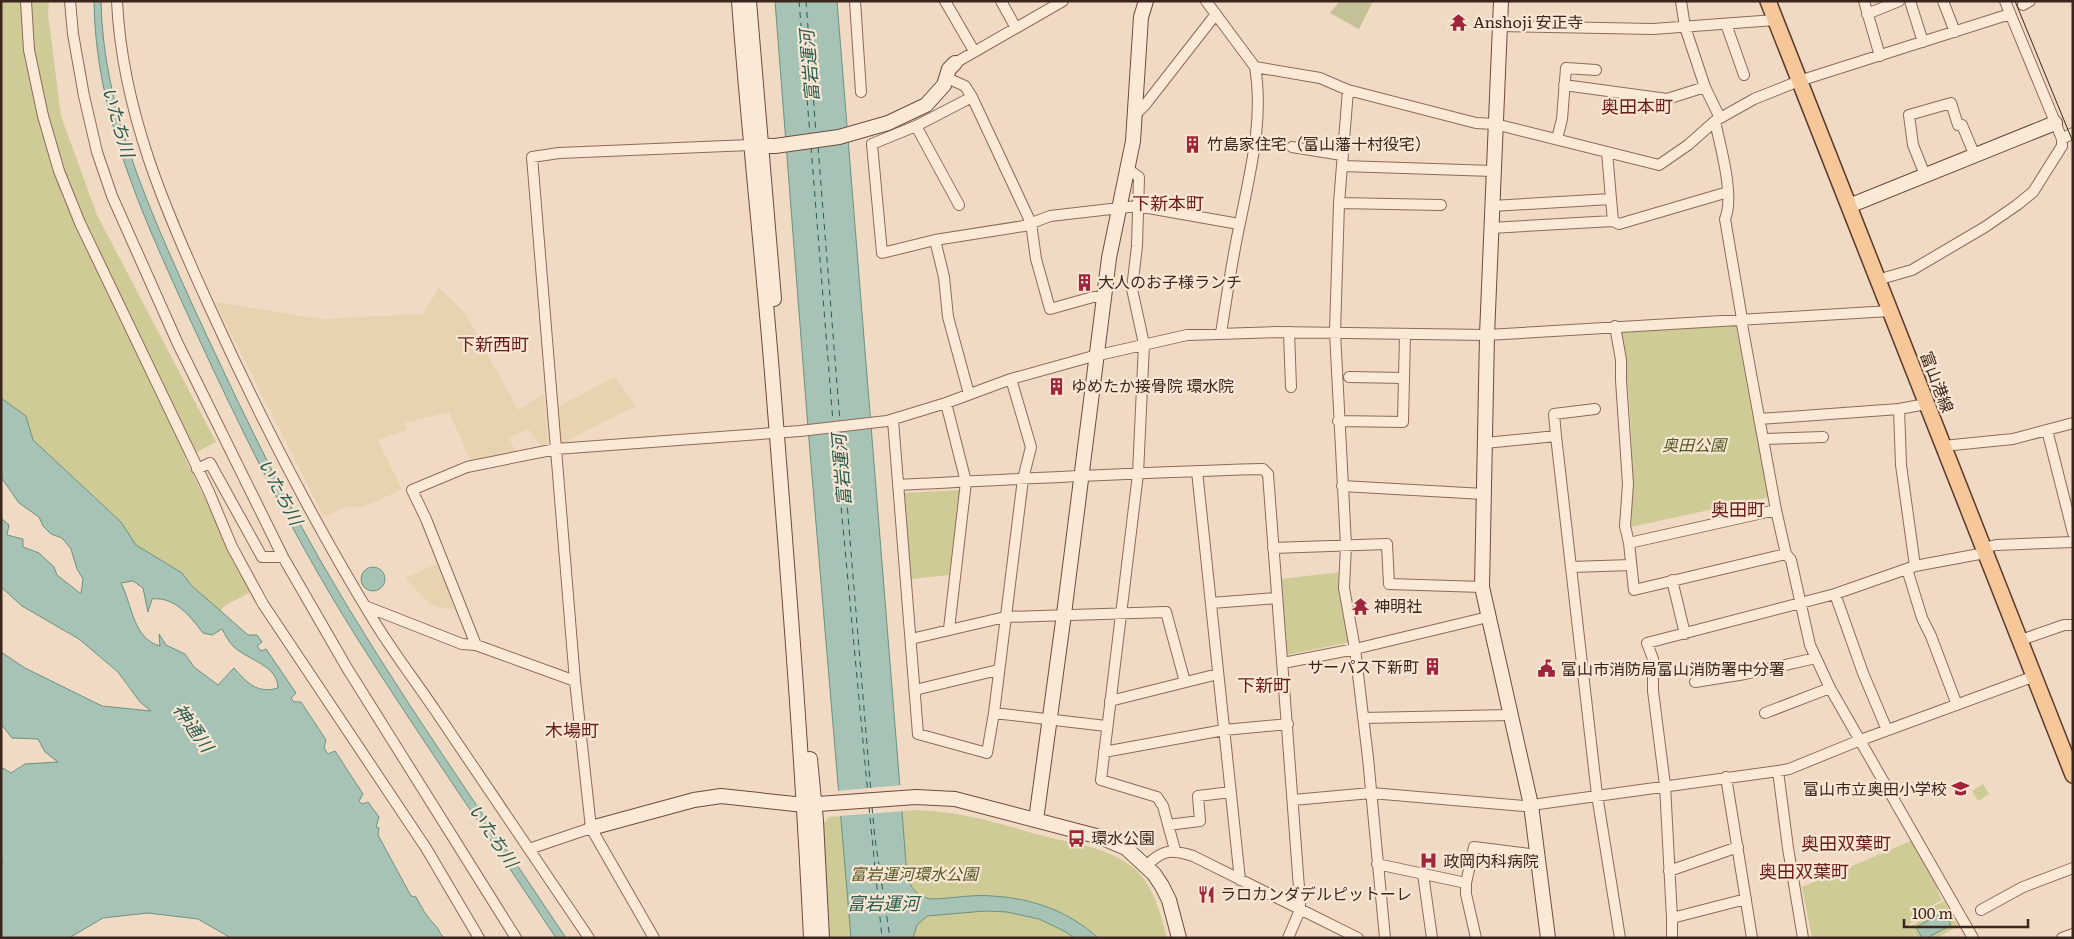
<svg xmlns="http://www.w3.org/2000/svg" width="2074" height="939" font-family="Literata,'Noto Sans JP',serif">
<style>
.farmland{fill:#e7d3b0}
.green{fill:#cfcb96}
.cemetery{fill:#c4c196}
.water{fill:#a6c3b5;stroke:#6b9281;fill-rule:evenodd}
.pier{fill:#f1dac3}
.lines{fill:none;stroke-linecap:round;stroke-linejoin:round}
.ferry{stroke:#2c5c4f;stroke-width:1;stroke-dasharray:6 5;stroke-linecap:butt}
.street-casing{stroke:#8c6a59;stroke-width:12}
.secondary-casing{stroke:#6e4b3c;stroke-width:16}
.primary-casing{stroke:#5a392d;stroke-width:18}
.street{stroke:#fbe9d7;stroke-width:10}
.secondary{stroke:#fbe9d7;stroke-width:14}
.primary{stroke:#f6c799;stroke-width:15}
.tram{stroke:#3b261e;stroke-width:1}
.labels{text-anchor:middle;stroke-width:4.5;stroke-linejoin:round;paint-order:stroke}
.poi-label{font-size:16px;fill:#3b261e;stroke:#f7e6d3;text-anchor:start}
.street-label{font-size:16px;fill:#3b261e;stroke:#f7e6d3}
.park-label{font-size:16px;font-style:italic;fill:#565923;stroke:#f7e6d3}
.water-label{font-size:18px;font-style:italic;fill:#2c5c4f;stroke:#f7e6d3}
.neighbourhood-label{font-size:18px;fill:#6a1c1a;stroke:#f7e6d3}
</style>
<rect width="100%" height="100%" fill="#f1dac3"/>
<path class="farmland" d="M439 288 465 313 518 410 544 394 548 445 541 446 528 429 509 438 516 452 470 460 449 412 404 423 407 430 378 440 402 490 360 508 349 506 324 517 215 302 323 319 423 314Z
M615 377 636 406 563 443 560 439 555 408Z
M439 563 458 610 437 607 430 604 405 578Z"/>
<path class="green" d="M1 1H49L48 14 61 116 97 215 216 442 185 458 251 592 224 606 220 612 195 589 182 573 136 545 121 522 33 440 26 416 1 398Z
M1736 326 1769 497 1631 527C1634 462 1631 395 1621 331Z
M960 490 949 575 911 579 903 493Z
M1342 572 1351 642 1286 655 1280 579Z
M1983 784 1989 794 1978 801 1972 791Z
M916 810C961 811 1001 824 1043 836 1075 844 1114 848 1138 872 1155 890 1161 915 1167 938H827L821 827 829 817Z
M1911 841 1940 889 1937 890 1942 900 1922 911 1924 916 1909 924 1910 926 1927 917 1924 911 1944 901 1958 926 1937 938H1917L1911 927 1916 938H1812L1802 887Z"/>
<path class="cemetery" d="M1340 1H1373L1359 29 1330 13Z"/>
<path class="water" d="M94 1H101C103 109 149 208 192 304 232 390 273 477 320 560 395 690 483 813 566 938H556C490 838 421 739 357 638 292 535 238 424 187 313 142 214 95 112 94 1Z
M775 1H837L907 875C911 889 916 895 930 899 950 899 972 894 992 896 1031 898 1069 911 1098 938H1074L1066 932 1039 919 1007 912 985 911 927 916 917 925 913 938H851L808 428Z
M1 398 26 416 33 440 121 522 136 545 182 573 191 585 248 635H257L262 642 257 646 261 651 266 649 296 693 291 698 294 702H301L326 740 324 748 328 754 335 751 363 794 359 801 362 804 368 802 379 817 376 827 379 828 378 835 411 896 416 897C422 908 426 916 435 925 440 930 439 935 446 938H231L198 919 148 913 103 918 69 938H1V864L3 862 1 860V767L11 773 25 764 58 762 45 752 38 739 12 738 1 724V652L25 668 102 706 151 711 140 702 118 672 79 639 22 606 1 587V518L9 525 7 535 23 539V547L39 553 54 567 57 575 81 594 83 579 77 569 71 549 62 538 51 534 43 526 39 517 19 503 1 477ZM133 581 143 588 148 612 152 599C174 596 190 616 203 633L212 635 222 629C225 634 228 641 233 646 247 660 278 665 278 688 257 694 247 683 234 668L218 685 194 667 185 654 166 645 159 634 160 646C133 639 132 604 121 583Z
M361 579a12 12 0 1 1 24 0a12 12 0 1 1-24 0Z
M1944 912 1951 925 1927 938H1922L1916 927Z"/>
<path class="pier" d="M903 785 905 811 839 816 836 791Z"/>
<g class="lines">
<path class="ferry" d="M799 1 810 135
M806 1 816 133
M811 147 833 422
M818 147 840 422
M834 431 868 795
M841 431 871 793
M869 807 882 938
M872 807 875 839 890 938"/>
<defs>
<path id="street" d="M26 1 29 50 43 116 59 171 80 223 209 492 232 547 263 604 426 848 479 938
M70 1 73 34 84 96 97 152 112 196 178 344 283 557 347 668 516 938
M117 1C122 111 166 212 211 310 259 416 313 521 374 621 393 652 416 682 437 713 488 788 538 863 589 938
M855 1 861 92
M945 1 974 51
M1001 1 1016 28
M1206 1 1255 67C1264 120 1250 172 1240 223 1232 259 1227 296 1221 333
M1681 1 1685 27 1705 87
M1864 1 1880 56
M1910 1 1923 42
M1943 1 1955 32
M2023 5 2030 1
M1867 14 1899 1
M1726 24 1744 75
M1501 26 1653 29 1775 20
M955 63 1063 1
M1255 67 1320 78 1348 90 1476 123 1495 124 1659 165 1688 145 1715 121 1754 99 1799 81 2010 14
M947 78 965 86 972 97 1031 223 1036 259 1050 309 1093 297H1105
M1564 85 1667 99 1705 87 1720 118
M1348 90 1339 203 1335 332 1346 545 1344 588 1355 649 1368 758 1385 938
M972 97 916 126 872 144 882 253 935 240 1024 226 1050 216 1137 206 1239 224
M1135 115 1145 105 1216 14
M1715 121C1720 146 1735 196 1725 219L1742 319
M916 126 959 205
M1557 139 1562 119 1566 68 1596 70
M2062 139 2073 133
M1292 147 1342 155
M1607 152 1611 199
M1343 166 1493 171
M1128 169 1139 177 1137 246 1132 289 1144 344 1138 474 1101 780 1157 797 1163 806 1175 850
M1925 175 1913 145 1909 115 1951 103 1958 125H1962L1975 156
M1339 203 1441 205
M1613 221 1619 224 1728 192
M1491 228 1613 221 1611 199 1492 206
M935 240 944 277 948 317 969 394
M1877 280 1912 270 1985 227 2017 205 2033 192 2062 146V139L2005 1
M1741 319 1776 510 1786 554 1791 560 1810 645 1830 688 1973 938
M1615 326 1621 360V380L1628 484 1625 526 1629 543 1634 590 1786 554
M1289 332 1291 387
M1349 377 1404 378
M946 403 966 482 949 629
M1759 419 1899 409
M893 420 918 734 987 753 994 713 1023 479 1031 447 1011 379
M1338 421 1403 422 1405 334
M2047 430 2073 533
M1556 436 1554 414 1595 409
M1763 439 1823 437
M1485 443 1556 436 1597 795 1620 938
M1943 446 2013 439 2073 423
M197 469 210 463 262 557H283
M1197 471 1240 880
M899 485C1020 479 1141 472 1263 469L1268 474 1300 901V910L1288 938
M1342 486 1484 494
M1629 543 1776 510
M1273 548 1387 544 1389 584 1482 587
M1983 548 1996 545 2073 542
M1915 566 1901 465 1899 409 1926 404
M1571 567 1631 565
M1907 569 1922 618 1931 636 1957 705
M1672 580 1685 634
M1835 594 1863 673 1887 730
M1211 603 1277 598
M365 606 462 644 476 645 575 681
M911 639 1005 617 1166 612 1185 682
M2021 640 2064 625H2073
M476 645 426 519 412 490 467 467 556 449 800 431 887 421 946 403 1011 379 1090 357 1187 335 1276 332 1487 335 1890 311
M1283 663 1355 649 1488 617
M1695 682 1745 674 1816 658
M915 690 998 670
M1110 701 1218 674
M994 713 1106 726
M1765 713 1830 688
M1363 718 1511 715
M1104 752 1224 730 1288 724
M1778 771 1788 848 1803 938
M1726 777 1752 938
M1293 800 1371 793 1524 806 1778 771 1789 769 1858 741 2035 676
M1168 825 1200 821 1198 796 1231 792
M529 849 591 828
M1377 864 1466 883
M1146 866C1163 849 1172 849 1193 856L1358 938
M1669 871 1738 847
M1423 874 1432 938
M1981 910 2023 887 2073 868
M1672 918 1746 899
M654 938 591 828 575 681 532 157 559 153 750 145
M1476 938 1466 894V883L1474 847 1537 855
M1672 938V918L1665 785 1653 691V659L1647 643 1835 594 1915 566 1985 553
M2062 938 2073 934"/>
<path id="secondary" d="M739 1C748 125 762 249 772 373 787 561 802 749 811 938
M749 1 774 299
M1501 1 1487 335 1482 587 1531 805 1548 938
M753 145 775 146 839 137 888 123 926 105 944 85 949 69 955 63
M1849 206 2055 123
M810 759 816 821 822 938
M1036 820 1064 614 1109 258 1133 141 1141 17 1146 1
M591 828 694 800 721 796 804 805 916 797 955 799 1100 837 1126 848 1154 874 1162 886 1169 900 1179 938"/>
<path id="primary" d="M1768 1 2073 775"/>
</defs>
<use href="#street" class="street-casing"/>
<use href="#secondary" class="secondary-casing"/>
<use href="#primary" class="primary-casing"/>
<use href="#street" class="street"/>
<use href="#secondary" class="secondary"/>
<use href="#primary" class="primary"/>
<path class="tram" d="M2015 1 2073 142"/>
</g>
<defs>
<symbol id="temple-bare" viewBox="-9 -9 18 18"><path d="M0-6L5-2H3V0L6.5 2.5H4V6H1.5V3h-3V6H-4V2.5H-6.5L-3 0V-2H-5Z" fill="#9f253d" stroke="#f7e6d3" stroke-width="2.5" paint-order="stroke"/></symbol>
<symbol id="building-bare" viewBox="-9 -9 18 18"><path d="M-4-6H4V6H1V3H-1V6H-4ZM-2.5-4.3h1.7v1.8h-1.7ZM.8-4.3h1.7v1.8H.8ZM-2.5-1h1.7V.8h-1.7ZM.8-1h1.7V.8H.8Z" fill="#9f253d" stroke="#f7e6d3" stroke-width="2.5" paint-order="stroke"/></symbol>
<symbol id="civic-bare" viewBox="-9 -9 18 18"><path d="M-.6-6.5H3V-4.5H.6V-3L4-1V1h2V6H-6V1h2V-1L-.6-3ZM-1.2 2.5V6h2.4V2.5Z" fill="#9f253d" stroke="#f7e6d3" stroke-width="2.5" paint-order="stroke"/></symbol>
<symbol id="school-bare" viewBox="-9 -9 18 18"><path d="M0-5L7-2L0 1L-7-2ZM-4 1L0 2.5L4 1V4Q0 6-4 4Z" fill="#9f253d" stroke="#f7e6d3" stroke-width="2.5" paint-order="stroke"/></symbol>
<symbol id="bus-bare" viewBox="-9 -9 18 18"><path d="M-5-6H5V4H4V6H2V4H-2V6H-4V4H-5ZM-3.5-4V0h7V-4ZM-3.5 1.2v1.5H-2V1.2ZM2 1.2v1.5H3.5V1.2Z" fill="#9f253d" stroke="#f7e6d3" stroke-width="2.5" paint-order="stroke"/></symbol>
<symbol id="hospital-bare" viewBox="-9 -9 18 18"><path d="M-5-5h3v3.5h4V-5h3V5h-3V1.5h-4V5h-3Z" fill="#9f253d" stroke="#f7e6d3" stroke-width="2.5" paint-order="stroke"/></symbol>
<symbol id="restaurant-bare" viewBox="-9 -9 18 18"><path d="M-5-6h1v4h1v-4h1v4h1v-4h1v5L-1.5 .5V6h-2V.5L-5-1ZM5-6V6H3V1.5H1.5Q1.5-4 5-6Z" fill="#9f253d" stroke="#f7e6d3" stroke-width="2.5" paint-order="stroke"/></symbol>
</defs>
<g fill-rule="evenodd">
<use href="#temple-bare" x="1446" y="10" width="25" height="25"/>
<use href="#building-bare" x="1180" y="132" width="25" height="25"/>
<use href="#building-bare" x="1072" y="270" width="25" height="25"/>
<use href="#building-bare" x="1044" y="374" width="25" height="25"/>
<use href="#temple-bare" x="1348" y="594" width="25" height="25"/>
<use href="#building-bare" x="1420" y="654" width="25" height="25"/>
<use href="#civic-bare" x="1534" y="656" width="25" height="25"/>
<use href="#school-bare" x="1948" y="776" width="25" height="25"/>
<use href="#bus-bare" x="1064" y="826" width="25" height="25"/>
<use href="#hospital-bare" x="1416" y="848" width="25" height="25"/>
<use href="#restaurant-bare" x="1194" y="882" width="25" height="25"/>
</g>
<g class="labels">
<g class="poi-label">
<text x="1473" y="28">Anshoji 安正寺</text>
<text x="1207" y="150">竹島家住宅（富山藩十村役宅）</text>
<text x="1098" y="288">大人のお子様ランチ</text>
<text x="1071" y="392">ゆめたか接骨院 環水院</text>
<text x="1374" y="612">神明社</text>
<text x="1419" y="673" text-anchor="end">サーパス下新町</text>
<text x="1561" y="675">富山市消防局富山消防署中分署</text>
<text x="1947" y="795" text-anchor="end">富山市立奥田小学校</text>
<text x="1091" y="844">環水公園</text>
<text x="1443" y="867">政岡内科病院</text>
<text x="1220" y="900">ラロカンダデルピットーレ</text>
</g>
<g class="street-label">
<text transform="translate(1937 382) rotate(69)" y="6">富山港線</text>
</g>
<g class="park-label">
<text x="1694" y="451">奥田公園</text>
<text x="914" y="880">富岩運河環水公園</text>
</g>
<g class="water-label">
<text transform="translate(810 66) rotate(-95)" y="6">富岩運河</text>
<text transform="translate(118 122) rotate(74)" y="6">いたち川</text>
<text transform="translate(842 470) rotate(-95)" y="6">富岩運河</text>
<text transform="translate(280 492) rotate(62)" y="6">いたち川</text>
<text transform="translate(193 728) rotate(55)" y="6">神通川</text>
<text transform="translate(493 836) rotate(56)" y="6">いたち川</text>
<text x="883" y="910">富岩運河</text>
</g>
<g class="neighbourhood-label">
<text x="1637" y="113">奥田本町</text>
<text x="1168" y="210">下新本町</text>
<text x="493" y="351">下新西町</text>
<text x="1738" y="516">奥田町</text>
<text x="1264" y="692">下新町</text>
<text x="572" y="737">木場町</text>
<text x="1846" y="850">奥田双葉町</text>
<text x="1804" y="878">奥田双葉町</text>
</g>
</g>
<rect width="2074" height="939" fill="none" stroke="#3b261e" stroke-width="5"/>
<path d="M1904 919v8h124v-8" fill="none" stroke="#3b261e" stroke-width="2.5"/>
<text x="1912" y="919" font-size="15" fill="#3b261e" stroke="#f7e6d3" stroke-width="4" paint-order="stroke">100 m</text>
</svg>
